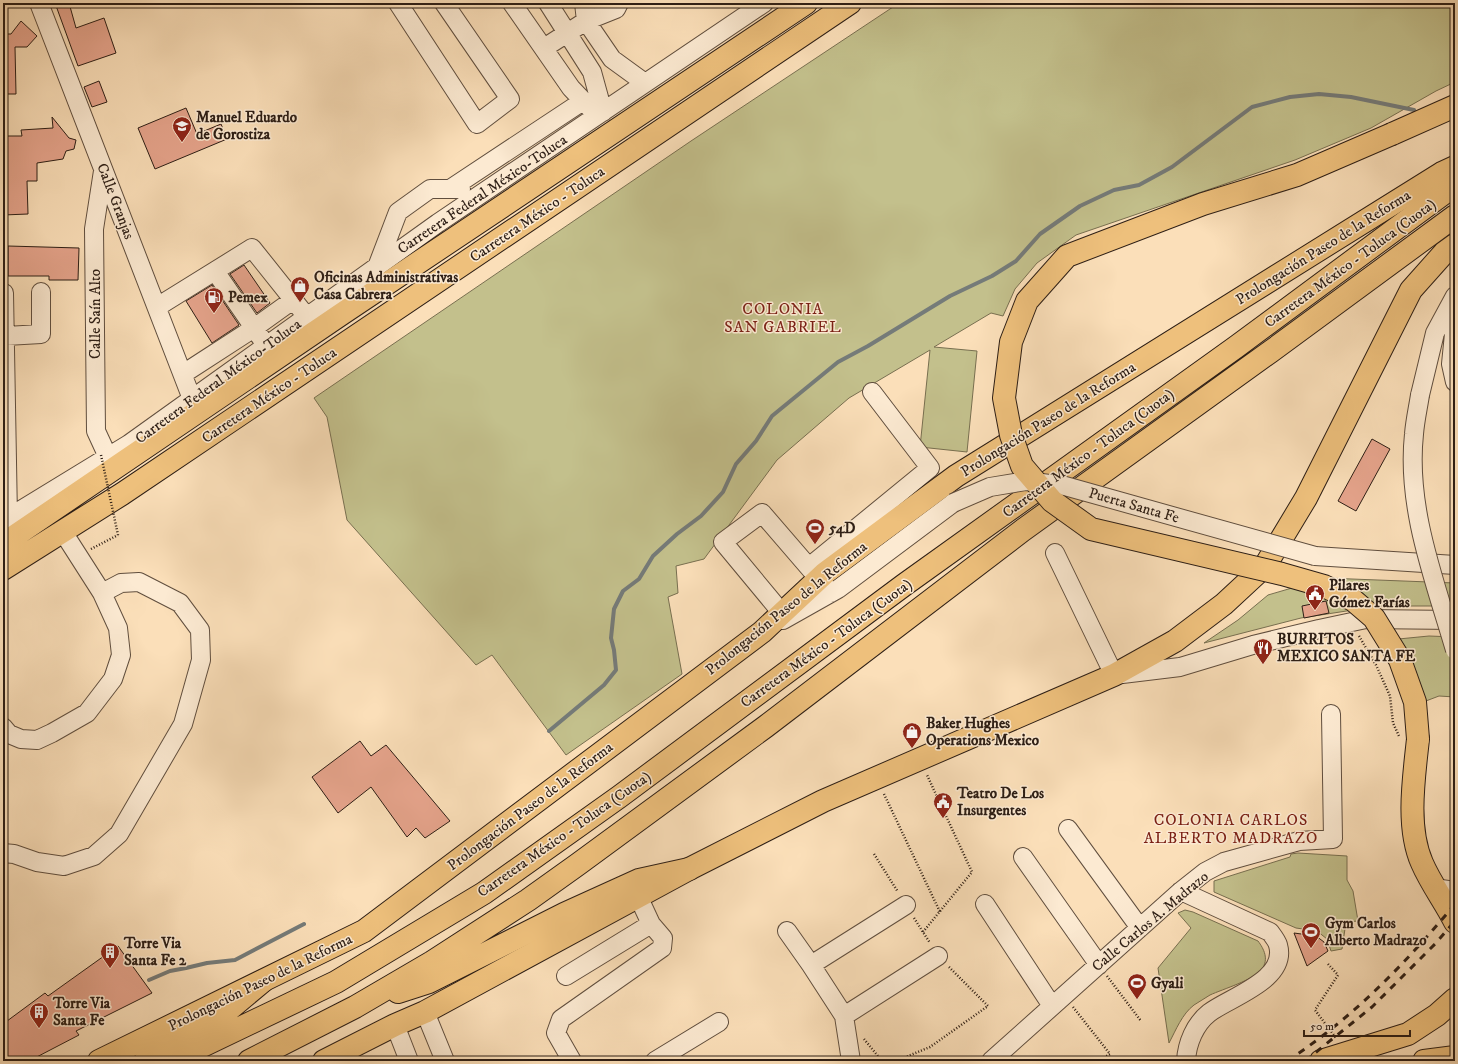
<svg xmlns="http://www.w3.org/2000/svg" width="1458" height="1064" font-family="'IM FELL DW Pica',serif">
<style>
.green{fill:#c3c08c;stroke:#786f50}
.lines{fill:none;stroke-linecap:round;stroke-linejoin:round}
.stream{stroke:#757b79;stroke-width:4}
.building{fill:#e6a48c;stroke:#2d1e15}
.minor-casing{stroke:#604e3e;stroke-width:20}
.major-casing{stroke:#2d1e15;stroke-width:24}
.highway-casing{stroke:#2d1e15;stroke-width:24}
.path{stroke:#2d1e15;stroke-width:2.5;stroke-dasharray:1 2;stroke-linecap:butt}
.minor{stroke:#fcead2;stroke-width:18}
.major{stroke:#eec07c;stroke-width:22}
.highway{stroke:#eec07c;stroke-width:22}
.rail{stroke:#2d1e15;stroke-width:3;stroke-dasharray:7 7;stroke-linecap:butt}
.minor-bridge-casing{stroke:#604e3e;stroke-width:20;stroke-linecap:butt}
.highway-bridge-casing{stroke:#2d1e15;stroke-width:24;stroke-linecap:butt}
.path-bridge{stroke:#2d1e15;stroke-width:2.5;stroke-dasharray:1 2;stroke-linecap:butt}
.minor-bridge{stroke:#fcead2;stroke-width:18}
.highway-bridge{stroke:#eec07c;stroke-width:22}
.labels{text-anchor:middle;stroke-width:3;stroke-linejoin:round;paint-order:stroke}
.poi-label{font-size:15px;font-weight:bold;fill:#2d1e15;stroke:#fcead2;text-anchor:start}
.street-label{font-size:15px;fill:#2d1e15;stroke:#fcead2}
.neighbourhood-label{font-size:16px;letter-spacing:1px;fill:#7a1f14;stroke:#fcead2}
</style>
<rect width="100%" height="100%" fill="#fbdfb9"/>
<filter id="stains"><feTurbulence type="fractalNoise" baseFrequency=".005" numOctaves="4"/><feColorMatrix values="0 0 0 0 .2 0 0 0 0 .09 0 0 0 0 .02 0 0 0 .5 -.17"/></filter>
<radialGradient id="worn" r=".72"><stop offset=".6" stop-color="#630" stop-opacity="0"/><stop offset="1" stop-color="#630" stop-opacity=".3"/></radialGradient>
<path class="green" d="M899 3H1455V82L1436 91 1371 128 1295 160 1076 235 1037 263 1015 289 1003 316 991 313 934 347 977 351 967 452 920 447 930 350 849 398 777 460 704 559 676 566 678 593 668 597 682 674 566 755 492 655 476 665 347 520 327 417 314 398 691 141Z
M1326 578 1455 583V606H1379L1301 618 1204 643 1238 620 1268 595Z
M1429 636 1455 637V697L1439 696 1418 704 1378 641Z
M1298 853 1347 856V880L1353 891 1358 921 1346 922 1342 949 1331 951 1327 939 1317 931 1296 928 1214 892V881L1290 857 1291 854Z
M1185 910 1193 912 1258 941C1264 949 1269 959 1262 969 1254 980 1223 989 1210 995 1205 998 1199 1002 1194 1005 1182 1014 1176 1030 1169 1043L1158 968 1191 928 1178 913Z"/>
<g class="lines">
<path class="stream" d="M549 731 604 685 616 670 614 650 611 638 614 609 623 591 639 579 653 556 677 534 701 516 723 492 736 464 756 441 772 416 838 362 868 346 950 296 992 276 1016 261 1040 234 1080 206 1114 190 1139 185 1172 167 1252 107 1290 97 1319 94 1351 97 1414 110
M149 980 170 971 186 968 207 963 235 960 304 924"/>
</g>
<path class="building" d="M55 3H69L76 28 104 18 116 53 78 66Z
M21 21 37 36 27 47H15L16 94H3V34H11Z
M99 81 107 102 92 107 84 87Z
M186 108 197 134 221 124 227 139 155 169 138 128Z
M52 117 69 138 76 140 74 149 66 151 63 159 37 163V181H27L28 214 3 215V197H4L3 136H22L21 130 53 128Z
M8 246 79 248 78 280H49V276H8Z
M244 265 270 303 257 313 230 274Z
M212 285 239 325 212 343 186 301Z
M1372 439 1390 449 1356 511 1338 501Z
M1326 601 1329 613 1304 618 1302 606Z
M360 741 371 756 386 745 450 821 425 838 416 828 407 837 371 787 338 813 312 777Z
M1294 933 1316 936 1324 942 1328 951 1307 966Z
M118 946 152 993 76 1031 79 1035 29 1061H3V1024L45 993 48 996Z"/>
<g class="lines">
<defs>
<path id="minor" d="M39 3 192 399
M398 3 477 124 510 99 444 3
M512 3 571 88 591 109
M548 3 592 72 603 112
M584 3 586 21 612 59 645 83
M544 48 586 21 616 9 619 3
M103 171 94 229 96 431 108 457
M450 189 583 101
M377 267 398 212 430 189H461
M215 271 261 338
M4 293 8 518
M157 307 252 248 315 327
M1455 324 1451 364 1455 382
M6 336 41 334V292
M183 374 254 328 293 300
M1420 395 1435 333 1455 296
M3 521 129 444 438 223 764 3
M63 532 102 593
M1055 553 1114 675 1180 667 1253 645 1319 629 1366 619 1455 620
M1315 556 1455 565
M809 567 930 468 872 392
M786 618 723 542 762 513 831 593
M783 620 838 589 953 503
M3 727 9 734 21 739 37 740 52 733 87 713 113 679 121 655 118 628 102 593 121 583 139 582 180 603 200 630 201 660 183 724 119 834 94 856 64 866 37 862 14 854 3 853
M1068 829 1140 928
M1023 857 1099 965
M1434 888 1455 891
M1181 891 1270 932C1273 936 1277 941 1278 945 1288 980 1230 997 1209 1013 1195 1024 1187 1043 1186 1061
M985 904 1052 1006
M787 931 811 965 844 1016 851 1061
M811 965 906 905
M566 976 651 924
M425 1012 445 1061
M844 1016 938 956
M395 1025 409 1061
M572 1061 556 1033 561 1019 662 948 663 938 651 924 638 896
M655 1061 719 1022
M991 1061 1181 891 1205 872 1224 862 1299 841 1333 839 1331 714"/>
<path id="major" d="M3 544 343 313 806 3
M3 569 122 494 850 3
M99 1061 364 931 762 632 825 573 956 476 1442 173 1455 167
M324 1061 395 1025 425 1012 689 869 823 801 1114 675 1175 641 1224 604 1265 566 1306 498 1411 290 1444 253 1455 245
M1321 1061 1408 1034 1437 1015 1455 999
M1424 1061 1455 1057"/>
<path id="highway" d="M1392 134 1455 106
M1418 739C1414 777 1406 827 1422 863 1431 884 1445 902 1455 922
M398 992 429 982 564 914 639 880 689 869
M145 1061 208 1027 263 981
M171 1061 336 982 484 893 619 797 904 585 1236 347 1455 185
M249 1061 355 1007 432 962 528 900 577 865 765 727 1023 530 1270 352 1455 216"/>
</defs>
<use href="#minor" class="minor-casing"/>
<use href="#major" class="major-casing"/>
<use href="#highway" class="highway-casing"/>
<path class="path" d="M91 549 118 535
M1359 636 1376 665 1390 696 1393 723 1399 736
M884 794 940 912
M874 854 898 892
M914 918 930 943
M923 932 972 872 927 775
M1328 964 1338 975 1315 1010 1336 1038
M1107 976 1141 1021
M1073 1007 1110 1054 1098 1061
M864 1039 882 1061
M896 1061 930 1047 988 1006 949 967"/>
<use href="#minor" class="minor"/>
<use href="#major" class="major"/>
<use href="#highway" class="highway"/>
<path class="rail" d="M1287 1061C1353 1018 1405 964 1455 904
M1305 1061 1372 1007 1435 944 1455 921"/>
<defs>
<path id="minor-bridge" d="M1420 395C1418 408 1415 421 1414 434 1406 508 1435 581 1455 650
M953 503 990 487 1026 481 1065 486 1315 556"/>
<path id="highway-bridge" d="M1392 134 1297 175 1203 204 1067 256 1027 301 1011 342 1004 398 1011 435 1022 466 1052 501 1091 529 1282 574 1324 586 1353 600 1374 618 1400 660 1415 702 1418 739"/>
</defs>
<use href="#minor-bridge" class="minor-bridge-casing"/>
<use href="#highway-bridge" class="highway-bridge-casing"/>
<path class="path-bridge" d="M101 455 118 535"/>
<use href="#minor-bridge" class="minor-bridge"/>
<use href="#highway-bridge" class="highway-bridge"/>
</g>
<defs>
<symbol id="school-pin" viewBox="-11 -11 22 30"><path d="M0 17L-7.5 6A9.5 9.5 0 1 1 7.5 6Z" fill="#8f2418" stroke="#fcead2"/><path d="M0-5L7-2L0 1L-7-2ZM-4 1L0 2.5L4 1V4Q0 6-4 4Z" fill="#fff"/></symbol>
<symbol id="shop-pin" viewBox="-11 -11 22 30"><path d="M0 17L-7.5 6A9.5 9.5 0 1 1 7.5 6Z" fill="#8f2418" stroke="#fcead2"/><path d="M-5-2.5h2.3a2.7 3.5 0 0 1 5.4 0H5L5.5 6h-11ZM-1.5-2.5h3a1.5 2.3 0 0 0-3 0Z" fill="#fff"/></symbol>
<symbol id="fuel-pin" viewBox="-11 -11 22 30"><path d="M0 17L-7.5 6A9.5 9.5 0 1 1 7.5 6Z" fill="#8f2418" stroke="#fcead2"/><path d="M-5.5-6h7V0h2V4h1.3V-2.5L3-4.5l.8-.8L6-3V5H2.5V1h-1V6h-7ZM-4.2-4.7v3.2H.2V-4.7Z" fill="#fff"/></symbol>
<symbol id="stadium-pin" viewBox="-11 -11 22 30"><path d="M0 17L-7.5 6A9.5 9.5 0 1 1 7.5 6Z" fill="#8f2418" stroke="#fcead2"/><path d="M0-5a6.5 5 0 1 0 0 10a6.5 5 0 1 0 0-10ZM-3.5-1.8h7v3.6h-7Z" fill="#fff"/></symbol>
<symbol id="civic-pin" viewBox="-11 -11 22 30"><path d="M0 17L-7.5 6A9.5 9.5 0 1 1 7.5 6Z" fill="#8f2418" stroke="#fcead2"/><path d="M-.6-6.5H3V-4.5H.6V-3L4-1V1h2V6H-6V1h2V-1L-.6-3ZM-1.2 2.5V6h2.4V2.5Z" fill="#fff"/></symbol>
<symbol id="restaurant-pin" viewBox="-11 -11 22 30"><path d="M0 17L-7.5 6A9.5 9.5 0 1 1 7.5 6Z" fill="#8f2418" stroke="#fcead2"/><path d="M-5-6h1v4h1v-4h1v4h1v-4h1v5L-1.5 .5V6h-2V.5L-5-1ZM5-6V6H3V1.5H1.5Q1.5-4 5-6Z" fill="#fff"/></symbol>
<symbol id="building-pin" viewBox="-11 -11 22 30"><path d="M0 17L-7.5 6A9.5 9.5 0 1 1 7.5 6Z" fill="#8f2418" stroke="#fcead2"/><path d="M-4-6H4V6H1V3H-1V6H-4ZM-2.5-4.3h1.7v1.8h-1.7ZM.8-4.3h1.7v1.8H.8ZM-2.5-1h1.7V.8h-1.7ZM.8-1h1.7V.8H.8Z" fill="#fff"/></symbol>
</defs>
<g fill-rule="evenodd">
<use href="#school-pin" x="171" y="115" width="22" height="30"/>
<use href="#shop-pin" x="289" y="275" width="22" height="30"/>
<use href="#fuel-pin" x="203" y="286" width="22" height="30"/>
<use href="#stadium-pin" x="804" y="517" width="22" height="30"/>
<use href="#civic-pin" x="1304" y="583" width="22" height="30"/>
<use href="#restaurant-pin" x="1252" y="637" width="22" height="30"/>
<use href="#shop-pin" x="901" y="721" width="22" height="30"/>
<use href="#civic-pin" x="932" y="791" width="22" height="30"/>
<use href="#stadium-pin" x="1300" y="921" width="22" height="30"/>
<use href="#building-pin" x="99" y="941" width="22" height="30"/>
<use href="#stadium-pin" x="1126" y="972" width="22" height="30"/>
<use href="#building-pin" x="28" y="1001" width="22" height="30"/>
</g>
<g class="labels">
<g class="poi-label">
<text x="196" y="122">Manuel Eduardo<tspan x="196" dy="17">de Gorostiza</tspan></text>
<text x="314" y="282">Oficinas Administrativas<tspan x="314" dy="17">Casa Cabrera</tspan></text>
<text x="228" y="302">Pemex</text>
<text x="829" y="533">54D</text>
<text x="1329" y="590">Pilares<tspan x="1329" dy="17">Gómez Farías</tspan></text>
<text x="1277" y="644">BURRITOS<tspan x="1277" dy="17">MEXICO SANTA FE</tspan></text>
<text x="926" y="728">Baker Hughes<tspan x="926" dy="17">Operations Mexico</tspan></text>
<text x="957" y="798">Teatro De Los<tspan x="957" dy="17">Insurgentes</tspan></text>
<text x="1325" y="928">Gym Carlos<tspan x="1325" dy="17">Alberto Madrazo</tspan></text>
<text x="124" y="948">Torre Via<tspan x="124" dy="17">Santa Fe 2</tspan></text>
<text x="1151" y="988">Gyali</text>
<text x="53" y="1008">Torre Via<tspan x="53" dy="17">Santa Fe</tspan></text>
</g>
<g class="street-label">
<text transform="translate(482 194) rotate(-34)" y="5">Carretera Federal México-Toluca</text>
<text transform="translate(116 201) rotate(69)" y="5">Calle Granjas</text>
<text transform="translate(537 214) rotate(-34)" y="5">Carretera México - Toluca</text>
<text transform="translate(1323 247) rotate(-32)" y="5">Prolongación Paseo de la Reforma</text>
<text transform="translate(1350 263) rotate(-36)" y="5">Carretera México - Toluca (Cuota)</text>
<text transform="translate(95 314) rotate(-90)" y="5">Calle Saín Alto</text>
<text transform="translate(218 381) rotate(-36)" y="5">Carretera Federal México-Toluca</text>
<text transform="translate(269 395) rotate(-34)" y="5">Carretera México - Toluca</text>
<text transform="translate(1048 419) rotate(-32)" y="5">Prolongación Paseo de la Reforma</text>
<text transform="translate(1088 453) rotate(-36)" y="5">Carretera México - Toluca (Cuota)</text>
<text transform="translate(1134 505) rotate(16)" y="5">Puerta Santa Fe</text>
<text transform="translate(786 608) rotate(-39)" y="5">Prolongación Paseo de la Reforma</text>
<text transform="translate(826 643) rotate(-36)" y="5">Carretera México - Toluca (Cuota)</text>
<text transform="translate(530 806) rotate(-37)" y="5">Prolongación Paseo de la Reforma</text>
<text transform="translate(564 834) rotate(-35)" y="5">Carretera México - Toluca (Cuota)</text>
<text transform="translate(1150 921) rotate(-40)" y="5">Calle Carlos A. Madrazo</text>
<text transform="translate(260 982) rotate(-26)" y="5">Prolongación Paseo de la Reforma</text>
</g>
<g class="neighbourhood-label">
<text x="783" y="314">COLONIA<tspan x="783" dy="18">SAN GABRIEL</tspan></text>
<text x="1231" y="825">COLONIA CARLOS<tspan x="1231" dy="18">ALBERTO MADRAZO</tspan></text>
</g>
</g>
<rect width="1458" height="1064" fill="none" stroke="#fbdfb9" stroke-width="16"/>
<rect x="4" y="4" width="1450" height="1056" fill="none" stroke="#2d1e15" stroke-width="2"/>
<rect x="8" y="8" width="1442" height="1048" fill="none" stroke="#2d1e15"/>
<path d="M1304 1030v6h106v-6" fill="none" stroke="#2d1e15" stroke-width="2"/>
<text x="1310" y="1030" font-size="12" fill="#2d1e15" stroke="#fcead2" stroke-width="3" paint-order="stroke">50 m</text>
<rect width="100%" height="100%" filter="url(#stains)"/>
<rect width="100%" height="100%" fill="url(#worn)"/>
</svg>
